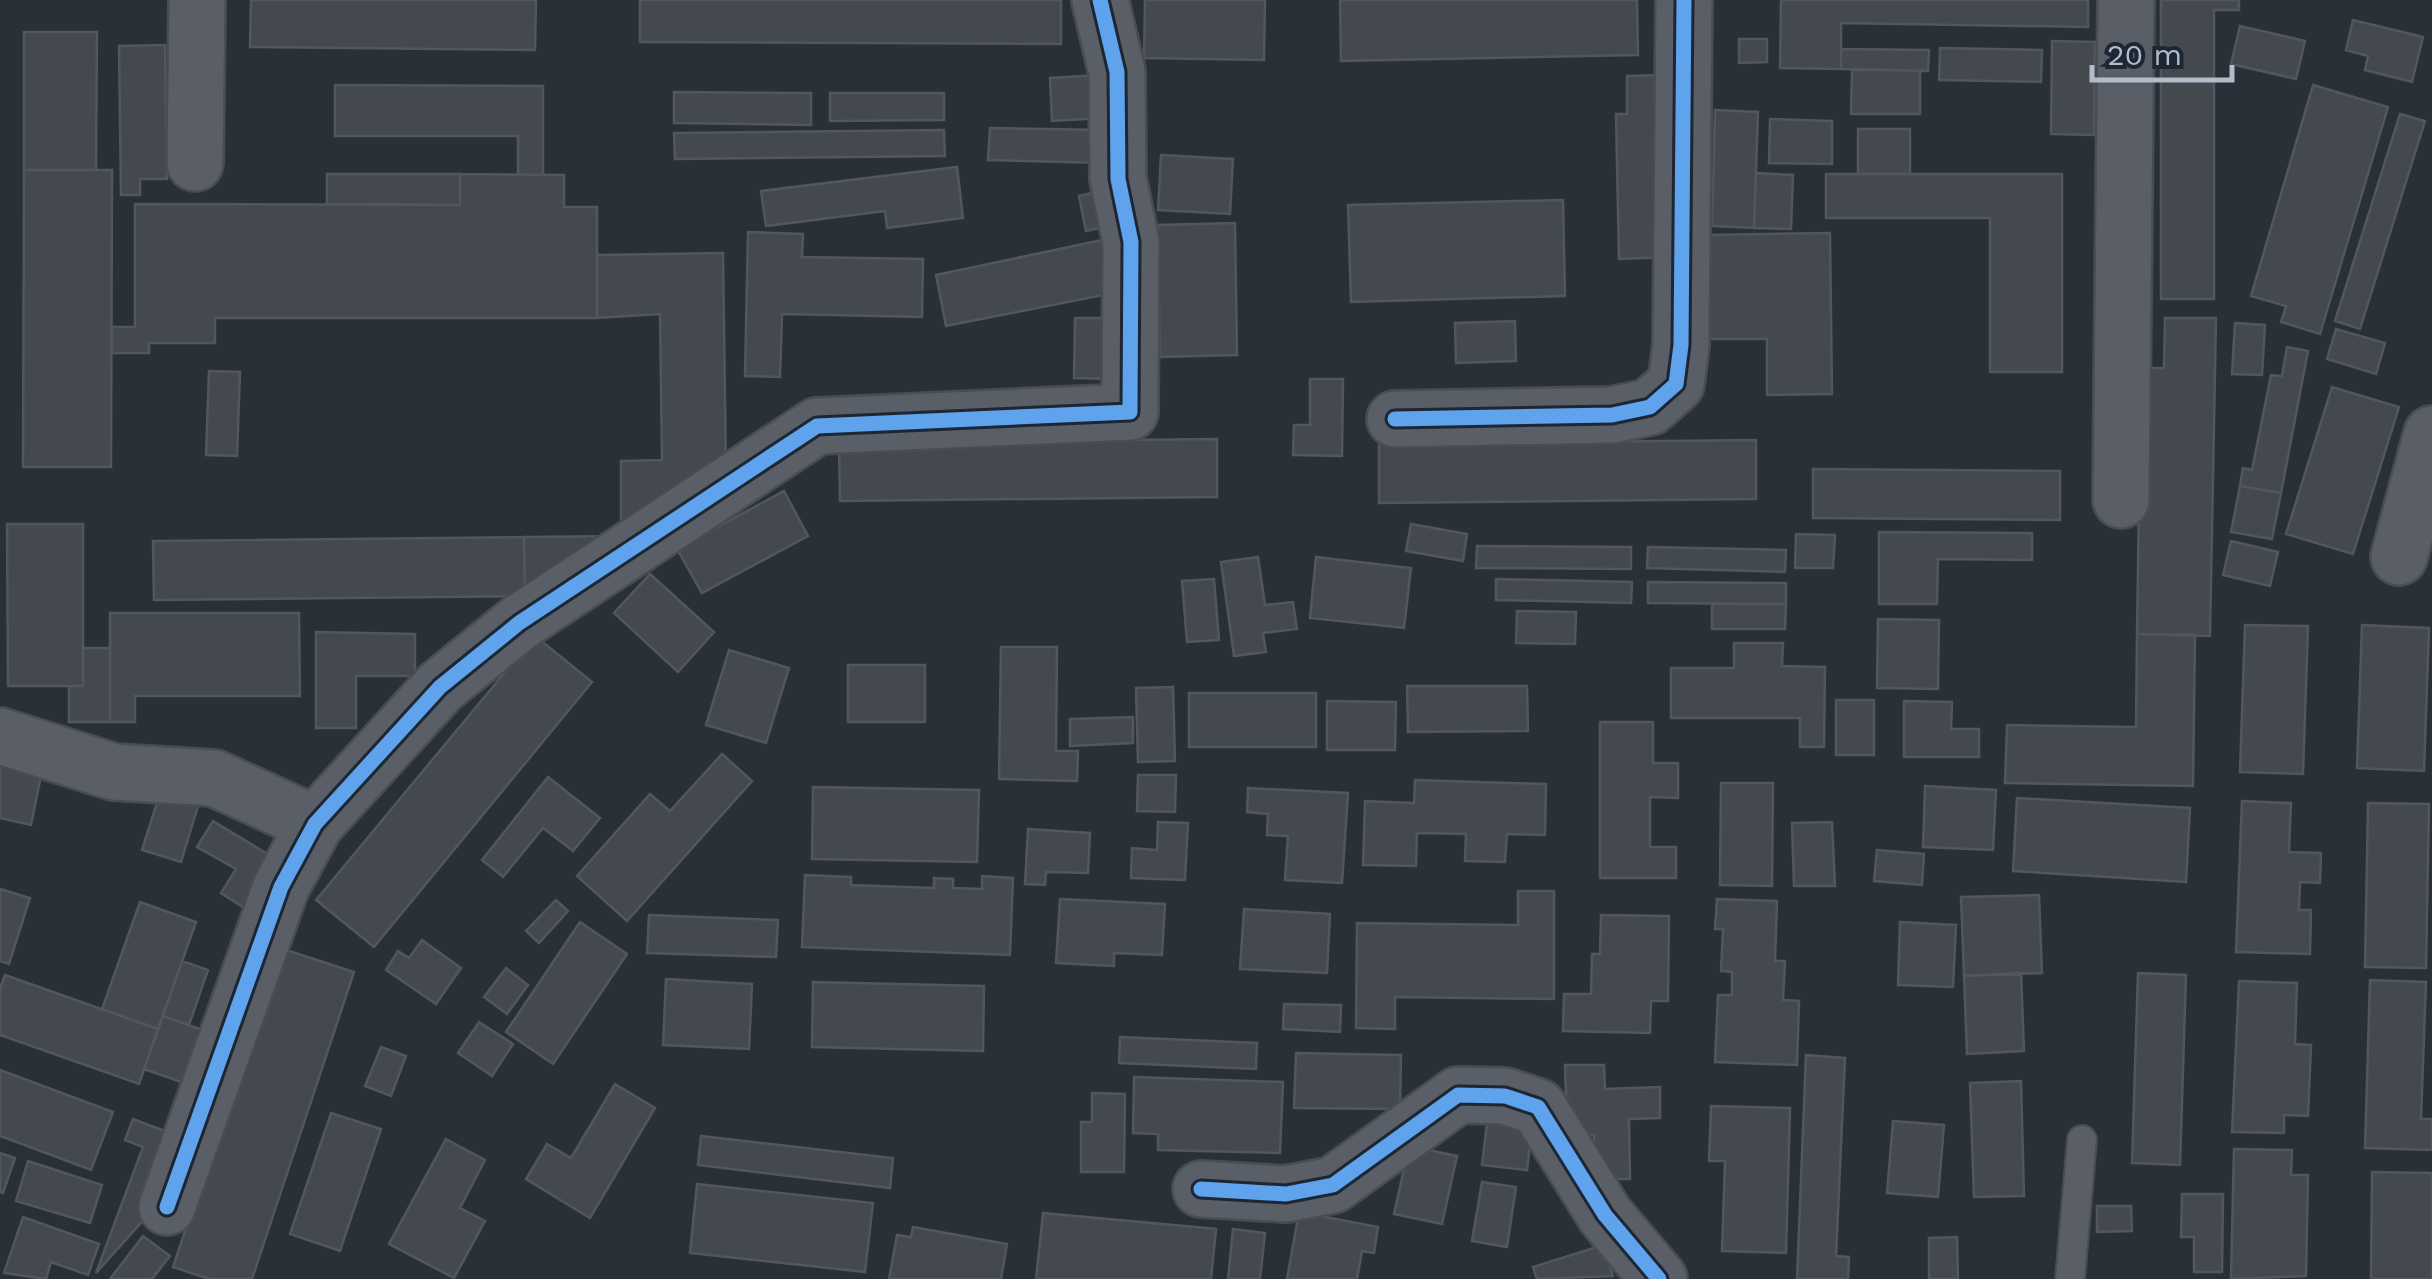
<svg xmlns="http://www.w3.org/2000/svg" width="2432" height="1279" font-family="'Work Sans',sans-serif">
<style>
.building{fill:#444950;stroke:#52575f;stroke-width:2.5}
.lines{fill:none;stroke-linecap:round;stroke-linejoin:round}
.lane-casing{stroke:#484c53;stroke-width:32}
.street-casing{stroke:#484c53;stroke-width:60}
.lane{stroke:#5a5e66;stroke-width:28}
.street{stroke:#5a5e66;stroke-width:55}
.cycleway-casing{stroke:#1d2633;stroke-width:21}
.cycleway{stroke:#60a3ed;stroke-width:15}
</style>
<rect width="100%" height="100%" fill="#2a3038"/>
<path class="building" d="M251 0H536L535 50 250 47Z
M640 0H1061V44L640 42Z
M1145 0H1265L1264 60 1144 58Z
M1340 0H1637L1638 55 1341 61Z
M1781 0H2088V27L1841 23V69L1780 68Z
M2161 0H2239V10H2214V299H2161Z
M2353 20 2423 37 2412 82 2365 70 2368 56 2346 50Z
M2240 26 2305 41 2296 79 2231 64Z
M24 32H97L96 170H24Z
M1739 39H1767V62L1739 63Z
M2052 41 2095 42 2094 135 2051 134Z
M165 45 167 179H140V195H121L119 46Z
M1940 48 2042 50 2041 82 1939 80Z
M1841 49 1929 50 1928 71 1841 69Z
M1852 69 1920 71V114H1851Z
M1100 75 1102 118 1052 121 1050 78Z
M1665 75 1668 257 1619 259 1616 114H1627V76Z
M335 85 543 86V175H518V136H335Z
M2313 85 2388 107 2320 334 2281 322 2286 306 2251 296Z
M674 92 811 93V125L674 123Z
M830 93H944V120L830 121Z
M1715 110 1758 112 1754 228 1712 226Z
M2400 114 2425 121 2360 329 2335 321Z
M1770 119 1832 121V164L1769 163Z
M990 128 1103 130V163L988 160Z
M1858 129H1910V174H1858Z
M944 130 945 156 675 159 674 133Z
M1161 155 1233 159 1230 214 1158 210Z
M957 167 963 218 887 228 885 211 766 226 761 191Z
M24 170H112L111 467H23Z
M1756 173 1793 175 1791 229 1754 228Z
M327 174H460V205L327 204Z
M460 174 564 175V207H597V318H215V343H149V353H112V327H135V204L460 205Z
M1826 174H2062V372H1990V218H1826Z
M1105 190 1113 225 1086 231 1079 196Z
M1563 200 1565 296 1351 302 1348 205Z
M1235 223 1237 355 1160 357 1158 225Z
M748 232 803 234 802 257 923 259 922 317 782 314 780 377 745 376Z
M1830 233 1832 394 1767 395V339H1707L1706 235Z
M1102 240 1113 293 946 326 936 275Z
M723 253 726 473 621 529V461L662 460 660 314 597 318V255Z
M1075 318H1111V379L1074 378Z
M2165 318H2216L2210 636 2137 634 2141 368H2164Z
M1515 321 1516 361 1456 363 1455 323Z
M2235 323 2265 325 2262 375 2232 374Z
M2336 329 2385 343 2376 374 2327 359Z
M2287 347 2308 351 2281 493 2240 486 2243 468 2252 470 2271 375 2282 376Z
M209 371 240 372 237 456 206 455Z
M1310 379H1343L1342 456 1293 455 1294 425H1310Z
M2332 387 2399 407 2353 554 2286 534Z
M1217 439V497L840 501 839 443Z
M1756 440V499L1379 503V444Z
M1813 469 2060 471V520L1813 518Z
M2240 486 2281 493 2272 539 2231 532Z
M784 491 808 536 702 593 677 549Z
M7 524H83V686H8Z
M1411 524 1467 534 1463 561 1406 551Z
M1879 532 2032 533V560L1938 559 1937 604H1879Z
M1796 534 1835 535 1833 568H1795Z
M621 536 525 596 524 537Z
M524 537 525 596 154 600 153 541Z
M2231 541 2278 552 2270 586 2223 575Z
M1477 546 1631 547V569L1476 568Z
M1648 547 1786 550 1785 572 1647 568Z
M1258 557 1265 605 1293 602 1297 629 1263 633 1266 652 1234 656 1221 562Z
M1316 557 1411 568 1404 628 1310 618Z
M650 574 714 632 678 672 614 613Z
M1214 579 1219 640 1187 642 1182 581Z
M1496 579 1632 582 1631 603 1496 600Z
M1648 582 1786 583V604L1648 603Z
M1712 604H1786L1785 629H1712Z
M1517 611 1576 612 1575 644 1516 643Z
M110 613H299L300 696H135V722H110Z
M1878 619 1939 620 1938 689 1877 688Z
M2245 625 2308 626 2303 774 2240 772Z
M2362 625 2429 628 2424 771 2357 768Z
M316 632 415 634V676H356V728H316Z
M2137 634 2195 635 2193 786 2005 783 2007 725 2136 727Z
M535 636 592 682 374 947 316 900Z
M1734 643H1783L1782 666 1825 667 1824 747H1800V718H1671V668H1734Z
M1001 647H1057L1056 751H1078L1077 781 999 779Z
M83 648H110V722H69V686H83Z
M729 650 789 668 766 743 706 725Z
M848 665H925V722H848Z
M1407 686H1527L1528 731 1408 732Z
M1173 687 1175 761 1138 762 1136 688Z
M1189 693H1316V747H1189Z
M1836 700H1874V755H1836Z
M1327 701 1396 702 1395 750H1327Z
M1904 701 1952 702 1951 729H1979V757H1904Z
M1133 717V743L1070 746V719Z
M1600 722H1653V763H1678V798L1650 797V847H1676V878H1600Z
M0 751 44 761 31 825 0 818Z
M722 754 752 781 627 921 577 876 650 794 670 811Z
M1138 775H1176L1175 812 1137 811Z
M548 777 600 818 573 851 543 828 503 877 482 860Z
M1415 780 1546 784 1545 835 1507 834 1505 862 1465 861 1466 834 1417 833 1416 866 1363 865 1365 801 1414 803Z
M1721 783H1773L1772 886 1720 885Z
M1925 786 1996 790 1993 850 1923 847Z
M813 787 979 790 977 862 812 859Z
M1248 788 1348 793 1342 883 1285 880 1288 836 1267 835 1268 814 1247 812Z
M160 793 198 806 181 862 142 850Z
M2017 798 2190 808 2186 882 2013 871Z
M2242 801 2291 803 2289 852 2321 853 2320 883 2300 882 2299 910H2311L2310 954 2236 952Z
M2368 803 2429 804 2426 968 2365 967Z
M213 821 279 861 249 911 221 893 236 869 197 847Z
M1158 822 1188 823 1185 880 1131 878 1132 848 1157 850Z
M1832 822 1835 886H1794L1792 823Z
M1028 829 1090 833 1088 873 1046 872 1045 885 1025 884Z
M1877 850 1924 854 1922 885 1874 881Z
M805 875 851 877V885L934 888V878L953 879V888L982 889V876L1013 878 1010 955 802 947Z
M0 889 30 898 9 964 0 961Z
M1518 891H1554V999L1395 997V1029L1356 1028 1357 923 1518 925Z
M2039 895 2042 973 1964 976 1961 897Z
M1060 899 1165 904 1162 955 1114 953V966L1056 963Z
M1717 899 1777 901 1775 961H1785L1783 1000 1799 1001 1797 1065 1715 1062 1718 995H1732V972L1721 971 1723 929H1715Z
M556 900 568 911 539 943 526 931Z
M140 902 196 922 158 1029 102 1009Z
M1244 909 1330 914 1327 973 1240 969Z
M649 915 778 920 776 957 647 953Z
M1601 915 1669 916 1668 1001H1651L1650 1033 1563 1031 1564 994H1591L1592 954H1600Z
M580 922 627 954 553 1064 506 1032Z
M1900 922 1956 925 1953 987 1898 985Z
M422 940 461 968 436 1004 386 970 398 951 409 958Z
M280 948 354 972 252 1279H209L173 1267Z
M182 961 208 970 189 1025 163 1016Z
M506 968 528 985 507 1014 484 997Z
M2021 973 2024 1051 1967 1054 1964 976Z
M2138 973 2186 975 2180 1165 2132 1163Z
M5 975 158 1029 139 1084 0 1035V989Z
M666 979 752 984 749 1049 663 1045Z
M2370 980 2426 982 2421 1119H2432V1150L2365 1148Z
M2239 981 2297 983 2295 1044 2311 1045 2308 1116 2284 1115V1133L2232 1132Z
M813 982 984 986 983 1051 812 1047Z
M1284 1004 1341 1005 1340 1032 1283 1029Z
M163 1016 211 1033 192 1086 144 1069Z
M479 1022 513 1044 492 1076 458 1053Z
M1120 1037 1257 1043 1256 1069 1119 1063Z
M381 1047 406 1056 391 1096 365 1086Z
M1296 1053 1401 1055 1400 1109 1294 1108Z
M1806 1055 1845 1058 1836 1256 1849 1257 1848 1279H1797Z
M1565 1065H1604L1605 1089 1660 1087V1118L1629 1119 1630 1179H1595L1594 1135H1567Z
M0 1070 113 1112 91 1170 0 1136Z
M1134 1077 1283 1082 1280 1153 1158 1150V1134L1133 1133Z
M2021 1081 2024 1196 1974 1197 1970 1083Z
M615 1084 655 1108 590 1218 526 1179 547 1144 571 1158Z
M1092 1093 1125 1094 1124 1172H1081V1122H1092Z
M1711 1106 1790 1108 1786 1253 1722 1251 1725 1161H1709Z
M331 1113 381 1129 340 1251 290 1234Z
M133 1119 178 1136 148 1215 96 1273 143 1147 125 1140Z
M1893 1121 1944 1125 1938 1197 1887 1193Z
M1487 1123 1532 1129 1527 1170 1482 1165Z
M701 1136 893 1158 890 1188 698 1165Z
M446 1139 485 1160 460 1208 485 1221 454 1278 389 1244Z
M1409 1146 1457 1156 1442 1224 1394 1214Z
M2234 1149 2292 1150 2291 1175H2308L2306 1276 2231 1279Z
M0 1153 15 1158 3 1193 0 1192Z
M28 1161 102 1185 90 1223 16 1201Z
M2372 1172 2432 1173V1279H2371Z
M1482 1182 1516 1187 1507 1247 1472 1241Z
M697 1184 873 1203 865 1272 690 1253Z
M2182 1194H2223L2222 1272H2194V1237H2181Z
M2097 1206H2131L2132 1231 2097 1232Z
M1299 1212 1378 1227 1374 1253 1362 1251 1357 1279H1287Z
M1043 1213 1216 1229 1211 1279H1036Z
M23 1217 99 1244 88 1275 51 1262 46 1279 4 1273Z
M913 1227 1007 1244 1001 1279H889L897 1235 911 1237Z
M1233 1229 1265 1233 1260 1279H1228Z
M143 1236 170 1256 152 1279H110Z
M1957 1237 1958 1279H1929V1238Z
M1603 1245 1613 1276 1537 1279 1533 1267Z"/>
<g class="lines">
<defs>
<path id="lane" d="M2070 1279 2082 1140"/>
<path id="street" d="M195 163 197 0
M1395 419 1612 415 1650 407 1676 384 1681 345 1684 0
M2121 500 2126 0
M2399 557 2432 434
M0 736 114 772 214 778 315 824
M1201 1189 1286 1194 1333 1185 1458 1095 1505 1096 1538 1107 1605 1215 1659 1279
M167 1207 281 887 315 824 440 687 519 623 817 426 1130 412 1131 242 1118 179 1117 72 1100 0"/>
</defs>
<use href="#lane" class="lane-casing"/>
<use href="#street" class="street-casing"/>
<use href="#lane" class="lane"/>
<use href="#street" class="street"/>
<defs>
<path id="cycleway" d="M1395 419 1612 415 1650 407 1676 384 1681 345 1684 0
M1201 1189 1286 1194 1333 1185 1458 1095 1505 1096 1538 1107 1605 1215 1659 1279
M167 1207 281 887 315 824 440 687 519 623 817 426 1130 412 1131 242 1118 179 1117 72 1100 0"/>
</defs>
<use href="#cycleway" class="cycleway-casing"/>
<use href="#cycleway" class="cycleway"/>
</g>
<path d="M2092 65v15h140v-15" fill="none" stroke="#b4bcc9" stroke-width="5"/>
<text x="2107" y="65" font-size="30" fill="#b4bcc9" stroke="#1d2633" stroke-width="8" paint-order="stroke">20 m</text>
</svg>
